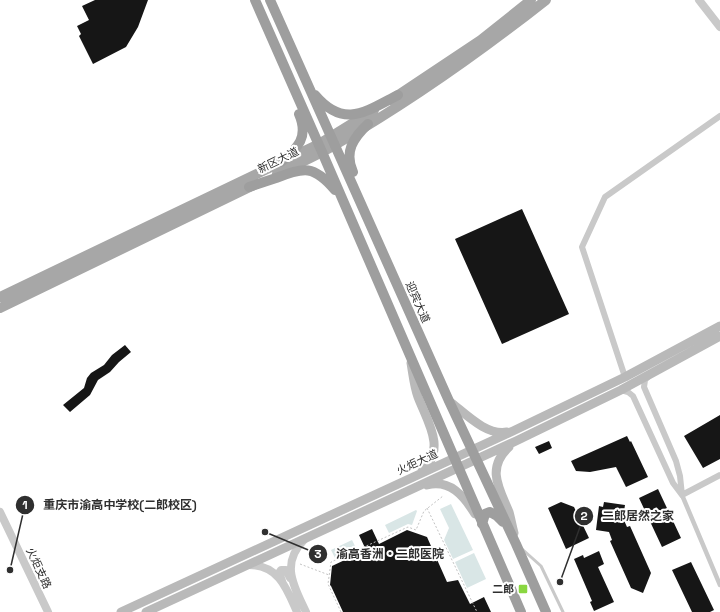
<svg xmlns="http://www.w3.org/2000/svg" width="720" height="612" font-family="'Space Grotesk','Noto Sans SC',sans-serif">
<style>
.green{fill:#d9e6e6}
.building{fill:#161616}
.lines{fill:none;stroke-linecap:round;stroke-linejoin:round}
.path{stroke:#c3c3c3;stroke-width:1;stroke-dasharray:2 2;stroke-linecap:butt}
.service{stroke:#c9c9c9;stroke-width:3}
.pedestrian{stroke:#c9c9c9;stroke-width:4.5}
.minor{stroke:#c9c9c9;stroke-width:6}
.tertiary{stroke:#c9c9c9;stroke-width:8}
.secondary{stroke:#b9b9b9;stroke-width:9}
.primary{stroke:#a7a7a7;stroke-width:10}
.trunk{stroke:#9e9e9e;stroke-width:10}
.poi-dot{fill:#8ad741;stroke:#fff;stroke-width:1.5}
.labels{text-anchor:middle;stroke-width:4;stroke-linejoin:round;paint-order:stroke}
.street-label{font-size:11px;fill:#2f2f2f;stroke:#fff}
.poi-label{font-size:11px;font-weight:bold;fill:#2f2f2f;stroke:#fff;text-anchor:end}
.leader{fill:none;stroke:#2f2f2f;stroke-width:1.5}
.callout-dot{fill:#2f2f2f;stroke:#fff;stroke-width:1.5}
.mark-label{font-size:12px;text-anchor:middle;font-weight:bold;fill:#fff}
.callout-label{font-size:12px;text-anchor:middle;font-weight:bold;fill:#2f2f2f;stroke:#fff;stroke-width:4;stroke-linejoin:round;paint-order:stroke}
</style>
<rect width="100%" height="100%" fill="#fff"/>
<path class="green" d="M451 504 473 550 453 559 444 540 449 528 440 509Z
M416 510 417 511 412 525 408 524 389 533 385 525Z
M352 540 356 548 335 558 331 550Z
M474 553 486 579 467 588 455 562Z"/>
<path class="building" d="M95 0H148L138 27 126 47 93 64 79 36 81 34 77 26 89 20 82 6Z
M522 209 569 314 502 344 455 239Z
M125 345 131 352 119 362 110 372 98 380 90 395 70 412 63 405 84 388 87 378 91 373 104 365 112 355Z
M720 415V459L703 468 684 436Z
M627 436 630 442 631 441 648 477 626 487 616 467 590 472 576 471 571 461Z
M549 441 552 448 539 454 535 447Z
M658 489 681 538 662 547 639 498Z
M561 502 574 507 589 538 566 549 548 508Z
M604 502 625 505 623 518 627 527 630 526 651 573 643 593 631 588 610 541 612 540 609 532 596 530 599 506 603 507Z
M372 529 379 544 407 530 427 537 447 582 458 580 470 604 484 597 491 612H343L331 586 330 585 332 566 366 550 359 535Z
M599 551 604 564 598 567 614 602 594 611 590 602 592 601 574 559 583 555 584 558Z
M691 562 714 610 710 612H692L672 570Z"/>
<g class="lines">
<path class="path" d="M427 508 477 612
M300 564 329 575
M341 612 328 584 331 562 408 527 416 530 424 511 443 496"/>
<path class="service" d="M522 549 541 566 563 612"/>
<path class="pedestrian" d="M682 495 720 585"/>
<path class="minor" d="M625 377 582 247 605 197 720 116
M621 390 628 392 633 396 673 483 682 495 680 476 676 461 644 387 645 380 649 376
M682 495 720 475"/>
<path class="tertiary" d="M699 0 720 27
M0 512 48 612
M304 540C280 564 294 586 306 612
M249 565C279 565 287 589 297 612
M282 581 279 573 281 570H286L290 578"/>
<path class="secondary" d="M411 363C413 374 414 386 418 397 427 421 447 449 422 471
M449 401C465 413 486 436 507 432
M509 447C486 468 499 488 509 512 511 519 512 526 514 533
M427 485C450 479 464 496 475 514
M121 612 513 431 625 377 720 326
M146 612 516 441 621 390 720 336"/>
<path class="primary" d="M391 100 481 40 531 0
M277 174C296 165 316 156 335 145 409 102 479 53 546 0
M0 297 319 144 374 110
M0 308 256 184"/>
<path class="trunk" d="M255 0 322 152 521 612
M270 0 449 401 516 544 546 612
M315 95C344 129 365 112 398 95
M281 162C298 148 309 137 299 114
M353 172C344 152 353 138 368 124
M249 187C258 184 267 181 276 178 304 167 314 165 335 190
M482 524 485 514 490 512 497 516 503 522"/>
</g>
<rect class="poi-dot" x="518" y="584" width="10" height="10" rx="2"/>
<g class="labels">
<g class="street-label">
<text transform="translate(278 160) rotate(-26)" y="4">新区大道</text>
<text transform="translate(418 302) rotate(66)" y="4">迎宾大道</text>
<text transform="translate(417 462) rotate(-25)" y="4">火炬大道</text>
<text transform="translate(39 568) rotate(65)" y="4">火炬支路</text>
</g>
<g class="poi-label">
<text x="514" y="593">二郎</text>
</g>
</g>
<path class="leader" d="M10 570L25 505M560 582L584 516M265 532L318 554"/>
<g class="callout-dot">
<circle cx="10" cy="570" r="4"/>
<circle cx="560" cy="582" r="4"/>
<circle cx="265" cy="532" r="4"/>
<circle cx="25" cy="505" r="10"/>
<circle cx="584" cy="516" r="10"/>
<circle cx="318" cy="554" r="10"/>
</g>
<g class="mark-label">
<text x="25" y="509">1</text>
<text x="584" y="520">2</text>
<text x="318" y="558">3</text>
</g>
<g class="callout-label">
<text x="120" y="509">重庆市渝高中学校(二郎校区)</text>
<text x="638" y="520">二郎居然之家</text>
<text x="390" y="558">渝高香洲‧二郎医院</text>
</g>
</svg>
